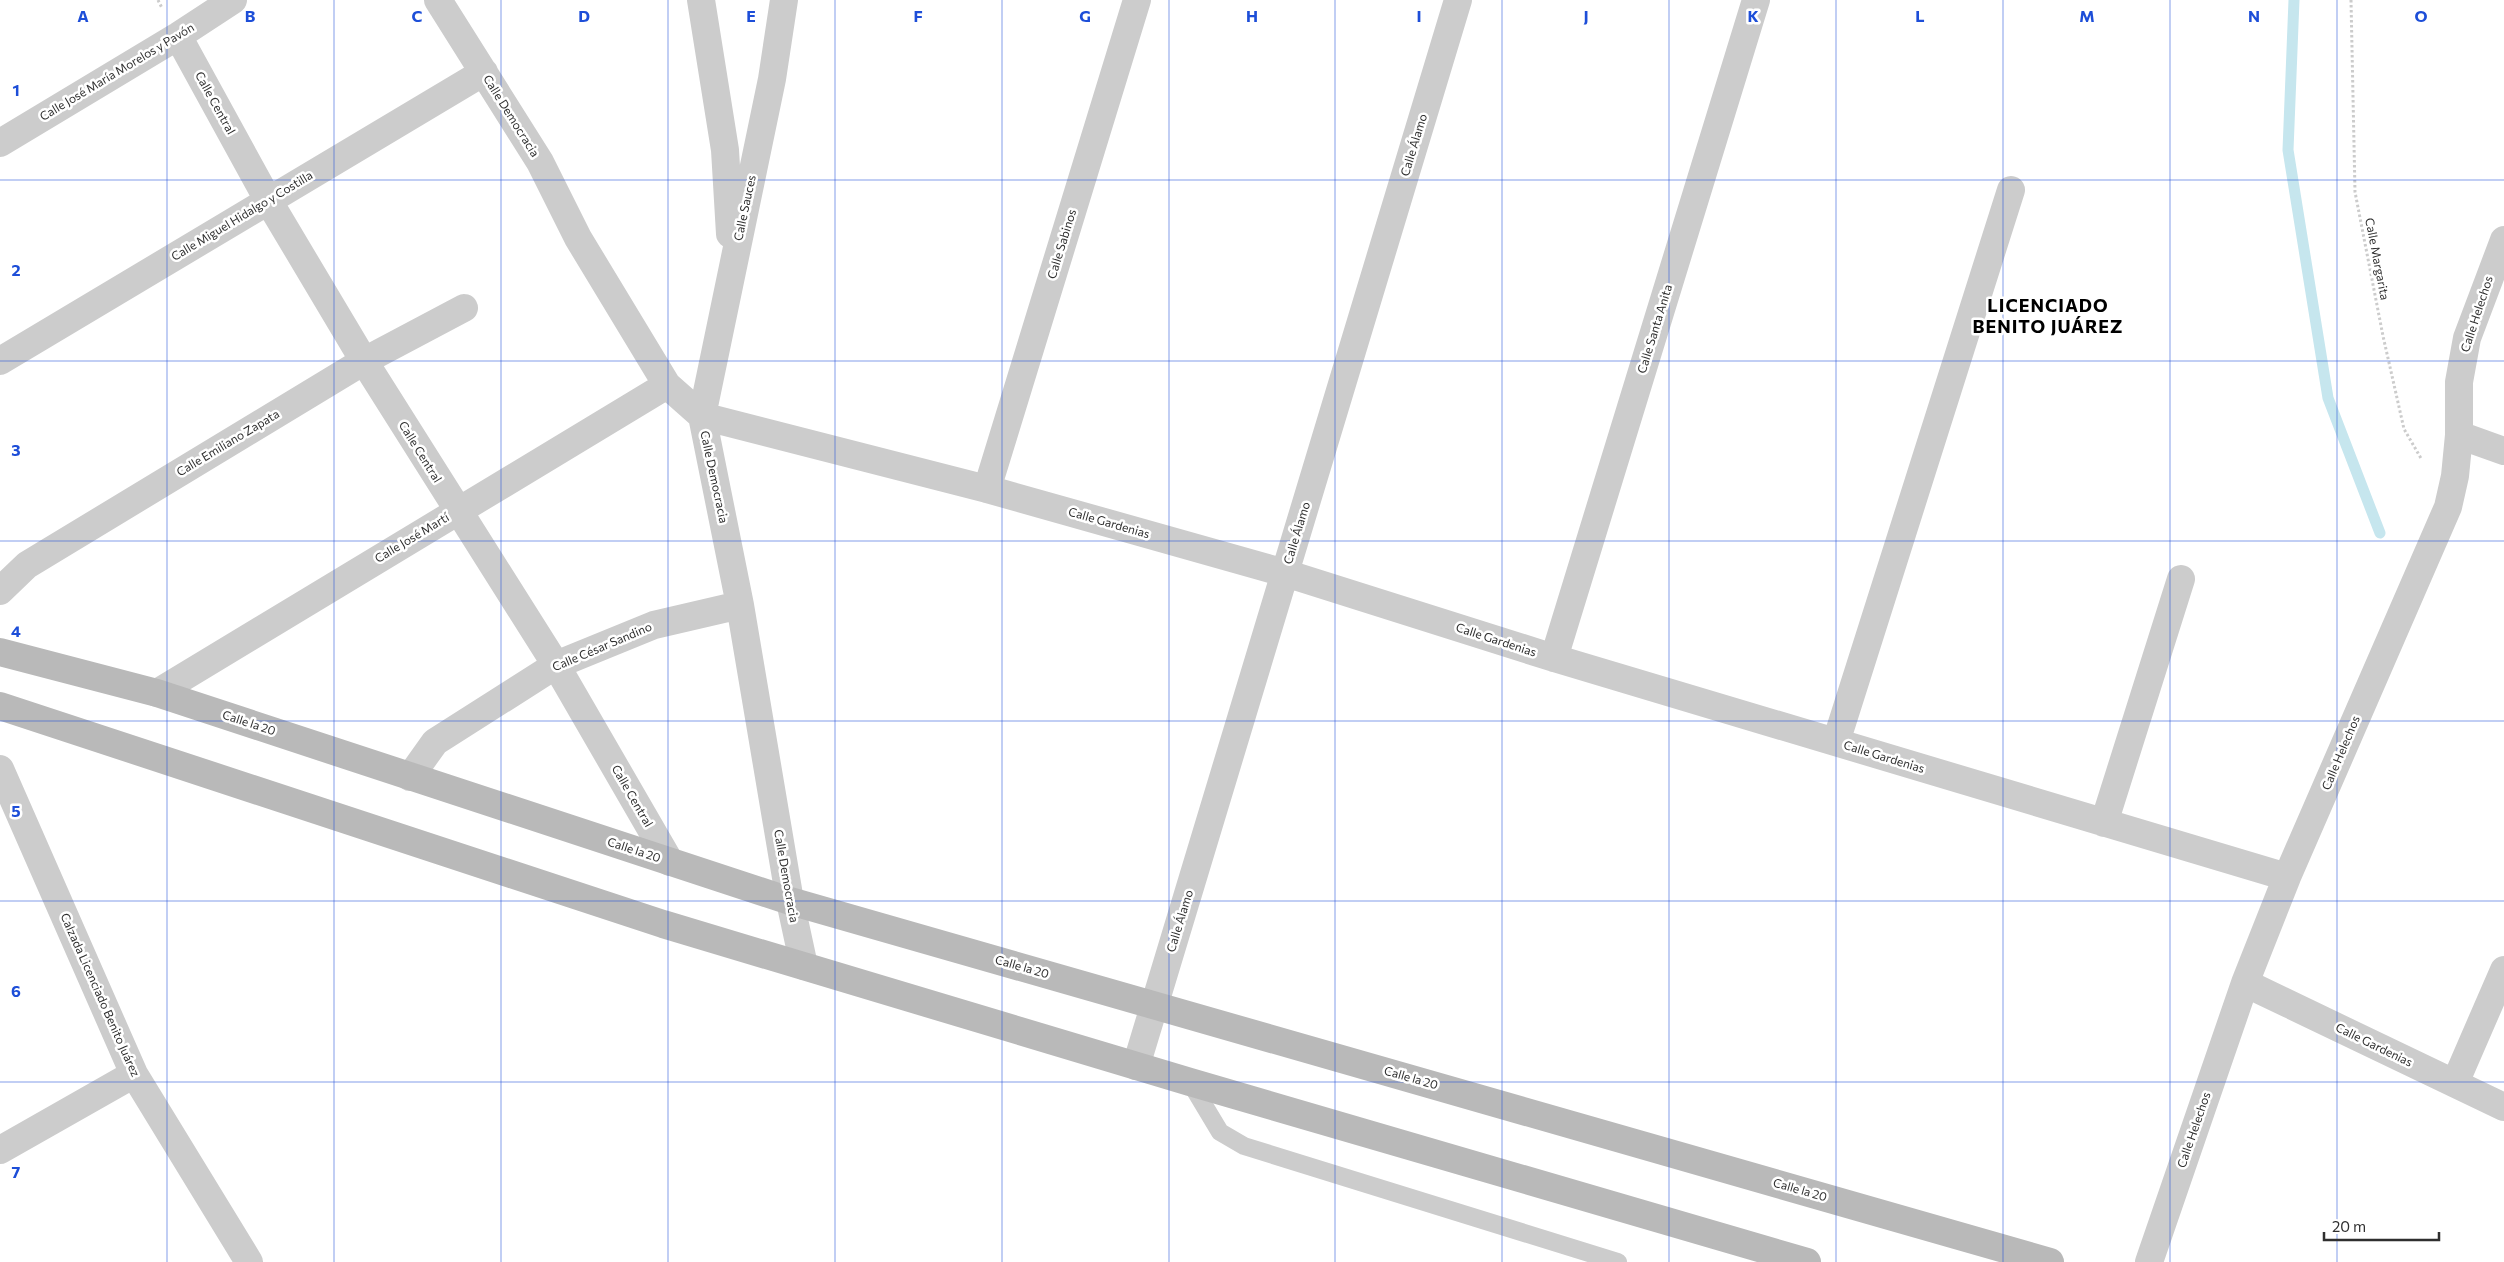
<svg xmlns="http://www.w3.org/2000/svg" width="2504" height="1262" font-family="Commissioner,sans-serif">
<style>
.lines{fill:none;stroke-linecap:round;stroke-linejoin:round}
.stream{stroke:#c6e6ee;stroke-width:11}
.path{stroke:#ccc;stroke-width:3;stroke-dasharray:2.5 2.5;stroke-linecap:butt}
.lane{stroke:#ccc;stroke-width:18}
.street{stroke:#ccc;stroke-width:28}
.secondary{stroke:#b9b9b9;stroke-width:28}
.grid{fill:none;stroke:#1d4ed8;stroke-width:1;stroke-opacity:0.55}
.labels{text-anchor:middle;stroke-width:5;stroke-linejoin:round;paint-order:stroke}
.street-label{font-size:12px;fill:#2f2f2f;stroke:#fff}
.district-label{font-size:18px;font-weight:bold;letter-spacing:1px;fill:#000;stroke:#fff}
.grid-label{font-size:16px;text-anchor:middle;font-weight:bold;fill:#1d4ed8;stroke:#fff;stroke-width:5;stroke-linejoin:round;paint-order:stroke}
</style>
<rect width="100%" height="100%" fill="#fff"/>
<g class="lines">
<path class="stream" d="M2294 0 2288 150 2328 398 2380 533"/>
<path class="path" d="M158 0 162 8
M2351 0 2355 192 2383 336 2404 429 2422 460"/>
<path class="lane" d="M1190 1082 1220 1132 1244 1146 1618 1262"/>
<path class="street" d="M438 0 540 162 578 238 667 385 702 416 740 605 790 901 804 966
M701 0 725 150 730 234
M784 0 772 79 702 416 987 489 1285 573 1554 658 2287 877
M178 36 268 200 364 361 556 665 670 862
M0 143 178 36 233 0
M0 361 484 72
M2459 435 2504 451
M987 489 1137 0
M0 591 27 565 364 361 464 308
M1554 658 1756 0
M157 693 667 385
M1836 742 2011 190
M0 769 134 1074 249 1262
M410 777 435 742 556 665 654 625 740 605
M2104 823 2181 579
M2245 983 2504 1107
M1136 1066 1458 0
M2455 1083 2504 970
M0 1150 134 1074
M2149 1262 2245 983 2287 877 2448 507 2455 476 2459 435V382L2467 338 2504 240"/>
<path class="secondary" d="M0 652 157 693 790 901 2050 1262
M0 706 663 924 1190 1082 1807 1262"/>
</g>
<path class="grid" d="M167 0V1262M334 0V1262M501 0V1262M668 0V1262M835 0V1262M1002 0V1262M1169 0V1262M1335 0V1262M1502 0V1262M1669 0V1262M1836 0V1262M2003 0V1262M2170 0V1262M2337 0V1262M0 180H2504M0 361H2504M0 541H2504M0 721H2504M0 901H2504M0 1082H2504"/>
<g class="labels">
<g class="street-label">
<text transform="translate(117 72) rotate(-31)" y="4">Calle José María Morelos y Pavón</text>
<text transform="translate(215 103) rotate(61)" y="4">Calle Central</text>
<text transform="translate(511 116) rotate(58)" y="4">Calle Democracia</text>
<text transform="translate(1414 145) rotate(-73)" y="4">Calle Álamo</text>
<text transform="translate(745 208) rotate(-78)" y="4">Calle Sauces</text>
<text transform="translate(242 216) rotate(-31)" y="4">Calle Miguel Hidalgo y Costilla</text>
<text transform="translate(1062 244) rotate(-73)" y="4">Calle Sabinos</text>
<text transform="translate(2377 259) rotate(79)" y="4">Calle Margarita</text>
<text transform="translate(2477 314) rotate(-72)" y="4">Calle Helechos</text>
<text transform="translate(1655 329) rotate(-73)" y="4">Calle Santa Anita</text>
<text transform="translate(228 443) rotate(-31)" y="4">Calle Emiliano Zapata</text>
<text transform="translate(420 452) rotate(58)" y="4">Calle Central</text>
<text transform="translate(714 477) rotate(78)" y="4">Calle Democracia</text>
<text transform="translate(1109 523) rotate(16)" y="4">Calle Gardenias</text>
<text transform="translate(1297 533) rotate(-73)" y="4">Calle Álamo</text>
<text transform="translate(412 538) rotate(-31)" y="4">Calle José Martí</text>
<text transform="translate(1496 640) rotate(18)" y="4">Calle Gardenias</text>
<text transform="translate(602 647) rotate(-23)" y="4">Calle César Sandino</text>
<text transform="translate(249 723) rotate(18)" y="4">Calle la 20</text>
<text transform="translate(2341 753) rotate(-67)" y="4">Calle Helechos</text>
<text transform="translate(1884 757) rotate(17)" y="4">Calle Gardenias</text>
<text transform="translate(632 796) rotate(60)" y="4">Calle Central</text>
<text transform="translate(634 850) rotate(18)" y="4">Calle la 20</text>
<text transform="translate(786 876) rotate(80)" y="4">Calle Democracia</text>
<text transform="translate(1180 921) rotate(-73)" y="4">Calle Álamo</text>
<text transform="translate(1022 967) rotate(16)" y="4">Calle la 20</text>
<text transform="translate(100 995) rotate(66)" y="4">Calzada Licenciado Benito Juárez</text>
<text transform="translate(2374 1045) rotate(26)" y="4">Calle Gardenias</text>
<text transform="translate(1411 1078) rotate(16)" y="4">Calle la 20</text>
<text transform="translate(2194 1130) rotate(-71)" y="4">Calle Helechos</text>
<text transform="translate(1800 1190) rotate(16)" y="4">Calle la 20</text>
</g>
<g class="district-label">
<text x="2048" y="312">LICENCIADO<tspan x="2048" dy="21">BENITO JUÁREZ</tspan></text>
</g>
</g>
<g class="grid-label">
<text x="83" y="22">A</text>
<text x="250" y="22">B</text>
<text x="417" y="22">C</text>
<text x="584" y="22">D</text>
<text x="751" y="22">E</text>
<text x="918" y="22">F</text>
<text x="1085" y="22">G</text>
<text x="1252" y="22">H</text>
<text x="1419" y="22">I</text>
<text x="1586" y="22">J</text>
<text x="1753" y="22">K</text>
<text x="1920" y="22">L</text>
<text x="2087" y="22">M</text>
<text x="2254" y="22">N</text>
<text x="2421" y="22">O</text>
<text x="16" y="96">1</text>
<text x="16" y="276">2</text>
<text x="16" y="456">3</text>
<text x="16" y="637">4</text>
<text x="16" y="817">5</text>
<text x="16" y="997">6</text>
<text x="16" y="1178">7</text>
</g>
<path d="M2324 1232v8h115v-8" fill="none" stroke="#2f2f2f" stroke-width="2.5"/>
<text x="2332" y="1232" font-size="15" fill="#2f2f2f" stroke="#ffffff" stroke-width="4" paint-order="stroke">20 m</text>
</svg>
